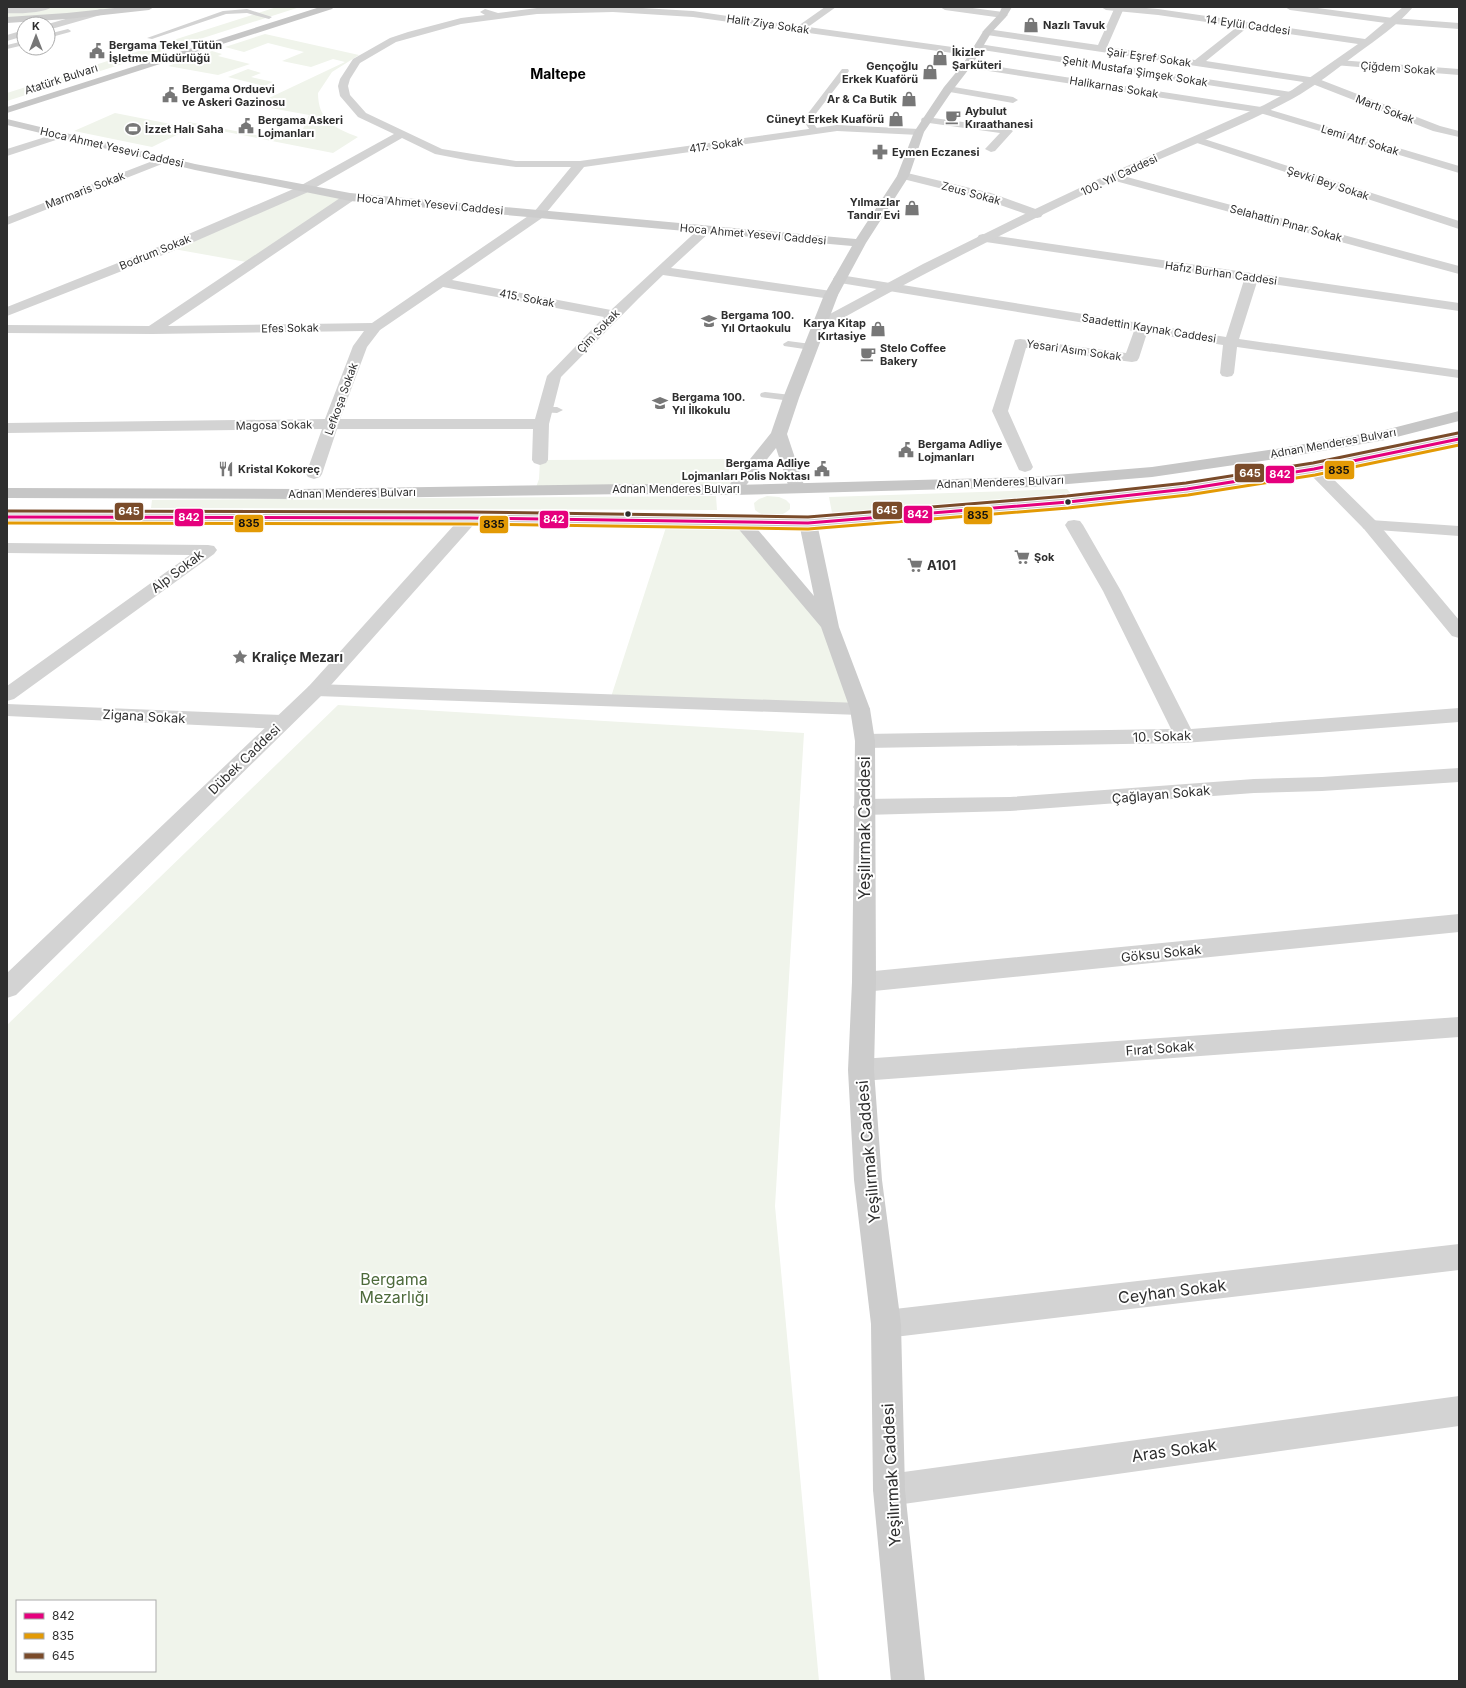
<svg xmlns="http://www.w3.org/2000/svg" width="1466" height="1688" font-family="Inter,sans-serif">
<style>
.green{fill:#f0f4eb;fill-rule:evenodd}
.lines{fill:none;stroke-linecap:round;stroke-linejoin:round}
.service{fill:#d3d3d3;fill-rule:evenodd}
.minor{fill:#d3d3d3;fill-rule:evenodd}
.tertiary{fill:#d3d3d3;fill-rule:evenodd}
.secondary{fill:#ccc;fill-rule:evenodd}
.primary{fill:#c6c6c6;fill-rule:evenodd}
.bus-1-casing{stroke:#fff;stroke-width:5}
.bus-2-casing{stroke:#fff;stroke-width:5}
.bus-3-casing{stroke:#fff;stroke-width:5}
.bus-1{stroke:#e5007d;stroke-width:3}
.bus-2{stroke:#e39a05;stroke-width:3}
.bus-3{stroke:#7a4b2a;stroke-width:3}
.bus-dot{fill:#2e2e2e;stroke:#fff;stroke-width:1.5}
.labels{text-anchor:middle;stroke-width:4;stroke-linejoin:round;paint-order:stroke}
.far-street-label{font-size:11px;fill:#2e2e2e;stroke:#fff}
.far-poi-label{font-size:11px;font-weight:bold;fill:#2e2e2e;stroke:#fff;text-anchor:start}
.poi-label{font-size:13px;font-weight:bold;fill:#2e2e2e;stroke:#fff;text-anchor:start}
.street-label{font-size:13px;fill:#2e2e2e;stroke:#fff}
.far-district-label{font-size:14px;font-weight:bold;fill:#000;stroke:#fff}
.near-street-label{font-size:16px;fill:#2e2e2e;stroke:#fff}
.near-park-label{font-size:16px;fill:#4d6a3b;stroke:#fff}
.line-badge{stroke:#fff;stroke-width:1.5}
.badge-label{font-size:11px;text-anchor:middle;font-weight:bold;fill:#fff}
.pale-badge-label{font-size:11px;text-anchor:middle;font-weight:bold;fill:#111}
</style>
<rect width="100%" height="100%" fill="#fff"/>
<path class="green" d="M47 7H149L7 20V10Z
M277 7H300L7 101V93Z
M265 34 359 55 332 72 318 93C318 121 335 128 358 137L333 153 186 124 189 122 281 140 303 129 309 115 254 105 345 62 333 59 311 67 282 61 304 52 268 43 244 52 225 47Z
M212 51 222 54 218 56 250 64 218 75 168 66Z
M248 69 261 73 251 77 273 82 264 86 228 77Z
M115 113 191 128 152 147 74 131Z
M302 190 350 197 252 263 168 248Z
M729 459V472L733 490H535L539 479 540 460Z
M1067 489 1073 496 832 513 829 497Z
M716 496 717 510 151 508 152 500Z
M767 496 779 497 786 500 790 504V509C780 519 764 518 755 510L754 503 759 499Z
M668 521 742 522 830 627 860 709 610 700Z
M338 705 804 733 775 1206 819 1681H7V1025ZM17 1601H155V1671H17Z"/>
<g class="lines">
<path class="service" d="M247 9 272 17 269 19 247 13 226 14 152 39 147 38 223 11Z
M68 29 71 31 70 32 48 38V34Z
M24 41V45L7 49V45Z
M842 69H848L849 71 814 116 813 123 819 131 818 133H812L805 123 806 116Z
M788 341 811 344 816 347 811 350 784 346 783 344Z
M765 392 791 395 796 398 791 401 761 397 760 395 761 393Z
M545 407H557L563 410 557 413 541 412 539 410 541 408Z"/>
<path class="minor" d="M7 7H52C45 13 16 14 7 13Z
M625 7 693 11 798 26 825 7H836L808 27 974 50 979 53 974 56 693 17 613 12 537 14 461 24 396 42 360 63 350 79 348 86 350 95 366 113 442 149 516 161H580L837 125 919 129 924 132 919 135 837 131 584 167 542 218 452 280 611 310 702 226H710L712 229 710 232 671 268 831 291 836 292 838 295 836 298 831 299 663 275 639 298 561 377 549 424 548 460 546 463 540 465 534 463 532 460 533 429H337L322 474 320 477 314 479 308 477 306 474 322 429 7 433V423L325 419 353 346 364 331 152 334 7 333V325L149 326 346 194H354L356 197 354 200 168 326 372 323 534 212 571 167H516L471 161 435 154 402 138 306 193 173 251 7 316V307L163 245 298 187 394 134 358 117 340 96 338 86 340 79 353 59 390 38 408 32 461 18 485 15 480 12 485 9 498 13 537 8ZM443 287 604 317 547 376 535 419H340L367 347 380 330Z
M940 7H965L1003 12 1008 15 1003 18 945 10Z
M1115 7 1124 8 1107 47 1195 60 1242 23H1248L1250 25 1248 27 1206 61 1316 78 1440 126 1459 131V137L1433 131 1310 83 987 35 982 32 987 29 1098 45Z
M1285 7H1310L1393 18 1459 23V29L1393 24 1290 10Z
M101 9 104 10 106 12 104 14 48 30V24Z
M24 30V36L7 41V35Z
M979 44 1291 92 1296 95 1291 98 976 49 974 47Z
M1338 60 1459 69V75L1334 65 1333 63 1334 61Z
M967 62 1261 107 1459 166V173L1260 113 963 67 962 65 963 63Z
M948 86 1013 97 1018 100 1013 103 944 91 943 89Z
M926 117 1008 128 1013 131 995 151 991 152 985 149 1000 133 922 122 921 120 922 118Z
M58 133 62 134 64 136 62 138 7 156V149Z
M1198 137 1459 221V229L1194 142 1192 140Z
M163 157 167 158 169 160 167 162 7 225V217Z
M903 172 991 193 1041 211 1043 214 1041 217 1037 218 983 199 899 178 897 176 899 174Z
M1112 173 1459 266V274L1108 179 1106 177 1108 175Z
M983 234 1459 303V311L1257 282 1239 339 1459 370V378L1237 347 1234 373 1232 376 1227 377 1222 376 1220 373 1223 345 1147 333 1139 358 1137 361 1132 362 1026 348 1008 411 1033 467 1031 470 1025 472 1019 470 992 411 1015 340 1020 339 1126 353 1134 331 840 283 835 282 833 279 835 276 840 275 1226 337 1244 280 979 241 977 238 979 235Z
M1074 520 1080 521 1083 525 1121 591 1191 729 1459 708V722L1184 743 865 748 858 746 855 741 858 736 865 734 1171 729 1103 591 1065 525 1068 521Z
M1370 520 1459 526V536L1364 529 1361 525 1364 521Z
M7 543 208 545 214 546 217 550 214 554 14 699 7 701V686L190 555 7 553Z
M316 684 860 703 867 704 870 709 867 714 860 715 316 696 309 694 306 690 309 686Z
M7 704 282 715 289 717 292 722 289 727 282 729 7 716Z
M1459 768V782L1322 791 1254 793 1010 811 864 815 856 812 853 807 856 802 864 799 1010 797 1254 779 1322 777Z
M1459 914V932L864 992 855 989 852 982 855 975 864 972Z
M1459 1017V1037L861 1081 852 1078 848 1070 852 1062 861 1059Z
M1459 1244V1270L886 1338 876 1334 871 1324 876 1314 886 1310Z
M1459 1396V1426L889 1506 878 1501 873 1490 878 1479 889 1474Z"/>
<path class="tertiary" d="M1101 7H1134L1158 9 1365 39 1403 7H1413C1398 25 1377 39 1358 53 1338 68 1314 87 1292 99 1234 130 1173 152 1114 180 1016 227 919 275 825 328L820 329 815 328 813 325 815 322 923 264 1033 210 1107 175 1264 105 1292 90 1358 44 1158 15 1106 10Z
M1314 464 1320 466 1376 521 1459 620V638L1452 636 1364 529 1308 472 1306 469 1308 466Z
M470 513 476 514 478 518 476 522 323 694 16 995 7 998V973L309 686 464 514Z"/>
<path class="secondary" d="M124 7H154L149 10 67 19 7 23V17L67 13Z
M1002 7H1012L1006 17 991 33 972 65 952 91 924 132 909 176 866 243 838 295 799 398 787 434 805 488 803 491 797 493 791 491 789 488 776 448 739 494 733 495 727 494 725 490 771 433 783 398 824 295 852 246 350 201 195 170 7 125V119L195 164 350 193 856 239 897 176 914 132 944 87 963 64 984 30 999 14Z
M742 517 748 518 814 596 799 523 802 519 808 518 814 519 817 523 839 627 870 709 875 741 876 982 874 1070 882 1180 901 1324 905 1490 925 1681H891L873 1490 871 1324 854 1180 848 1070 852 982 855 741 850 709 821 627 736 526 733 522 736 518Z"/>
<path class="primary" d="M320 7H334L332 9 7 113V107Z
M1459 411V421L1385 440 1276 459 1152 477 1032 487 733 495 629 494 301 499 7 498V488L301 489 629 484 733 485 1032 477 1152 467 1276 449 1385 430Z
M1459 434V444L1314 474 1187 494 1068 507 808 528 470 523 7 522V512L470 513 808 518 1068 497 1187 484 1314 464Z"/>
<defs>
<path id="bus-1" d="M7 517 470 518 808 523 1068 502 1187 489 1314 469 1459 439"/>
<path id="bus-2" d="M7 523 470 524 808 529 1068 508 1188 495 1315 475 1459 445"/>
<path id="bus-3" d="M7 511 470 512 808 517 1067 496 1186 483 1313 463 1458 433"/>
</defs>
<use href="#bus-1" class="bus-1-casing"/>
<use href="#bus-2" class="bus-2-casing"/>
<use href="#bus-3" class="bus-3-casing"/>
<use href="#bus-1" class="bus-1"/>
<use href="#bus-2" class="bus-2"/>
<use href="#bus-3" class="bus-3"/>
</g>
<defs>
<symbol id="shop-bare" viewBox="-9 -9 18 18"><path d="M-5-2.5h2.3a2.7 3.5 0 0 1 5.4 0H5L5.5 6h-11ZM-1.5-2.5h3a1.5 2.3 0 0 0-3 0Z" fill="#777" stroke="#fff" stroke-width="2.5" paint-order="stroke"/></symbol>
<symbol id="civic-bare" viewBox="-9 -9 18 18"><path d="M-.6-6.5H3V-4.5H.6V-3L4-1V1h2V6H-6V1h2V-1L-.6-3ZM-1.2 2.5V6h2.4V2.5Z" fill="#777" stroke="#fff" stroke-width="2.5" paint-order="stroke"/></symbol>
<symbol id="cafe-bare" viewBox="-9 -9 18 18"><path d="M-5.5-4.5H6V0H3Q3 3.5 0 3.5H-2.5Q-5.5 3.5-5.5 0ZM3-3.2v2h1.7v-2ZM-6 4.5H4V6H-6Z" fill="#777" stroke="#fff" stroke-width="2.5" paint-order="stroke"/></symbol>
<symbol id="stadium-bare" viewBox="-9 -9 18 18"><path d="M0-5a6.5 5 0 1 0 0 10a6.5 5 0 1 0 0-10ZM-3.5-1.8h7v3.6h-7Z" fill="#777" stroke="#fff" stroke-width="2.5" paint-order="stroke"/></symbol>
<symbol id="pharmacy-bare" viewBox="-9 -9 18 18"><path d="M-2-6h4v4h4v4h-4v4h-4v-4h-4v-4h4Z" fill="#777" stroke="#fff" stroke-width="2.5" paint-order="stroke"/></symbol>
<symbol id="school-bare" viewBox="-9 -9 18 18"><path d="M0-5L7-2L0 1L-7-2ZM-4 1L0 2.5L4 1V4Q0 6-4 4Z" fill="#777" stroke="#fff" stroke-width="2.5" paint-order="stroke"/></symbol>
<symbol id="restaurant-bare" viewBox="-9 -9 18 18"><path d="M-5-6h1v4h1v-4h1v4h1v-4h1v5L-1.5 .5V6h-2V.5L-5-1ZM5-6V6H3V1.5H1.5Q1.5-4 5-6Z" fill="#777" stroke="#fff" stroke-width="2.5" paint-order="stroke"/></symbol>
<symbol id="supermarket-bare" viewBox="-9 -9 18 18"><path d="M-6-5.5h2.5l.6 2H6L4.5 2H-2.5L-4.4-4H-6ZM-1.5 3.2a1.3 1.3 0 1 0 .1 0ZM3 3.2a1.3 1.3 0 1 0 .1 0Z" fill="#777" stroke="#fff" stroke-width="2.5" paint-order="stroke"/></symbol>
<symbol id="sight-bare" viewBox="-9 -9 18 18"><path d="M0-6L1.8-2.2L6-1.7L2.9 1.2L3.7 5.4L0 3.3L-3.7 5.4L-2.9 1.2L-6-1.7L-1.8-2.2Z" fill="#777" stroke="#fff" stroke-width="2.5" paint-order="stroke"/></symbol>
</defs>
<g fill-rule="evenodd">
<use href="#shop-bare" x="1020" y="14" width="22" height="22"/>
<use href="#civic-bare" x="86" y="40" width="22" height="22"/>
<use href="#shop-bare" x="929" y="47" width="22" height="22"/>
<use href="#shop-bare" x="919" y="61" width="22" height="22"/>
<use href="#civic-bare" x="159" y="84" width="22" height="22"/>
<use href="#shop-bare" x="898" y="88" width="22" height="22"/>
<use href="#cafe-bare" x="942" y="106" width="22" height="22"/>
<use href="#shop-bare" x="885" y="108" width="22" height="22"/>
<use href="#civic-bare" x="235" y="115" width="22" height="22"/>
<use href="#stadium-bare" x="122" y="118" width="22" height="22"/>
<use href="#pharmacy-bare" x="869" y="141" width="22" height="22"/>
<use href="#shop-bare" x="901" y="197" width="22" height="22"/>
<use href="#school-bare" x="698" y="310" width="22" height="22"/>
<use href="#shop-bare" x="867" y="318" width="22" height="22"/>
<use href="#cafe-bare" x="857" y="343" width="22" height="22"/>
<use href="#school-bare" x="649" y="392" width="22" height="22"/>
<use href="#civic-bare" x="895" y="439" width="22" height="22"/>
<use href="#restaurant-bare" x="215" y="458" width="22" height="22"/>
<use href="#civic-bare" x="811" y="458" width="22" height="22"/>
<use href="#supermarket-bare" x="1011" y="546" width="22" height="22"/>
<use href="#supermarket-bare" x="904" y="554" width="22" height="22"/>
<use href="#sight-bare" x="229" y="646" width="22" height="22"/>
</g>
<g class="bus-dot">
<circle cx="1068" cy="502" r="3.5"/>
<circle cx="628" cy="514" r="3.5"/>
</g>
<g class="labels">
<g class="far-street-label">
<text transform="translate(768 24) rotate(8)" y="4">Halit Ziya Sokak</text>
<text transform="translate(1248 25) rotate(8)" y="4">14 Eylül Caddesi</text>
<text transform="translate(1149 57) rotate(8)" y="4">Şair Eşref Sokak</text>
<text transform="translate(1398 68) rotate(4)" y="4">Çiğdem Sokak</text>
<text transform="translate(1135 71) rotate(9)" y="4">Şehit Mustafa Şimşek Sokak</text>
<text transform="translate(61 79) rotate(-18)" y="4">Atatürk Bulvarı</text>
<text transform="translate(1114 87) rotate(9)" y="4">Halikarnas Sokak</text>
<text transform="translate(1385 109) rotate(21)" y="4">Martı Sokak</text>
<text transform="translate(1360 140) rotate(17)" y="4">Lemi Atıf Sokak</text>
<text transform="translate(716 145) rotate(-8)" y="4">417. Sokak</text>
<text transform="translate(112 147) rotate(13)" y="4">Hoca Ahmet Yesevi Caddesi</text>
<text transform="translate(1119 175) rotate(-25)" y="4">100. Yıl Caddesi</text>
<text transform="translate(1328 183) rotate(18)" y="4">Şevki Bey Sokak</text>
<text transform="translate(85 190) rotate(-21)" y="4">Marmaris Sokak</text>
<text transform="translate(971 193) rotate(15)" y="4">Zeus Sokak</text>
<text transform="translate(430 204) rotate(5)" y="4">Hoca Ahmet Yesevi Caddesi</text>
<text transform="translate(1286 223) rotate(15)" y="4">Selahattin Pınar Sokak</text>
<text transform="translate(753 234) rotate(5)" y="4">Hoca Ahmet Yesevi Caddesi</text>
<text transform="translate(155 252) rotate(-22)" y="4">Bodrum Sokak</text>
<text transform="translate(1221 273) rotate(8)" y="4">Hafız Burhan Caddesi</text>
<text transform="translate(527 298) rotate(11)" y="4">415. Sokak</text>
<text transform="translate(290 328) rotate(-1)" y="4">Efes Sokak</text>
<text transform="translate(1149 328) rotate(9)" y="4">Saadettin Kaynak Caddesi</text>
<text transform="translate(598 331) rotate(-46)" y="4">Çim Sokak</text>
<text transform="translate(1074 350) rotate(8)" y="4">Yesari Asım Sokak</text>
<text transform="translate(341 399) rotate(-70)" y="4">Lefkoşa Sokak</text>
<text transform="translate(274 425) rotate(-1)" y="4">Magosa Sokak</text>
<text transform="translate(1333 443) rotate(-10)" y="4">Adnan Menderes Bulvarı</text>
<text transform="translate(1000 482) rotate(-2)" y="4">Adnan Menderes Bulvarı</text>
<text x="676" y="493">Adnan Menderes Bulvarı</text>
<text transform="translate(352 493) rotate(-1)" y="4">Adnan Menderes Bulvarı</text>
</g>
<g class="far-poi-label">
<text x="1043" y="29">Nazlı Tavuk</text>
<text x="109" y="49">Bergama Tekel Tütün<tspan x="109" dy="13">İşletme Müdürlüğü</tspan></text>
<text x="952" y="56">İkizler<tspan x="952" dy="13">Şarküteri</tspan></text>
<text x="918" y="70" text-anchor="end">Gençoğlu<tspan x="918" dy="13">Erkek Kuaförü</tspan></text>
<text x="182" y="93">Bergama Orduevi<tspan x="182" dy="13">ve Askeri Gazinosu</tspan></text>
<text x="897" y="103" text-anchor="end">Ar &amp; Ca Butik</text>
<text x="965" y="115">Aybulut<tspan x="965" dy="13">Kıraathanesi</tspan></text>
<text x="884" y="123" text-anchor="end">Cüneyt Erkek Kuaförü</text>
<text x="258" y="124">Bergama Askeri<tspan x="258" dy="13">Lojmanları</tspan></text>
<text x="145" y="133">İzzet Halı Saha</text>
<text x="892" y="156">Eymen Eczanesi</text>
<text x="900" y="206" text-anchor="end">Yılmazlar<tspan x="900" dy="13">Tandır Evi</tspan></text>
<text x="721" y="319">Bergama 100.<tspan x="721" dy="13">Yıl Ortaokulu</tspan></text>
<text x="866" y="327" text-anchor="end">Karya Kitap<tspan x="866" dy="13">Kırtasiye</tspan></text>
<text x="880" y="352">Stelo Coffee<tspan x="880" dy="13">Bakery</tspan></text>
<text x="672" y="401">Bergama 100.<tspan x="672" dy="13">Yıl İlkokulu</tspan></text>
<text x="918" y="448">Bergama Adliye<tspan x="918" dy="13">Lojmanları</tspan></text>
<text x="810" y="467" text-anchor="end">Bergama Adliye<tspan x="810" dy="13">Lojmanları Polis Noktası</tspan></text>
<text x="238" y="473">Kristal Kokoreç</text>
<text x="1034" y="561">Şok</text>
</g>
<g class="poi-label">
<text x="927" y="570">A101</text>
<text x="252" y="662">Kraliçe Mezarı</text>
</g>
<g class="street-label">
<text transform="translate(177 571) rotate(-37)" y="5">Alp Sokak</text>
<text transform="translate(144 716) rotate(3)" y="5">Zigana Sokak</text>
<text transform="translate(1162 736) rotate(-2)" y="5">10. Sokak</text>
<text transform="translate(244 759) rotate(-44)" y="5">Dübek Caddesi</text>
<text transform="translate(1161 794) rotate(-5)" y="5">Çağlayan Sokak</text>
<text transform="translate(1161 953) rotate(-6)" y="5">Göksu Sokak</text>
<text transform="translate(1160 1048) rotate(-4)" y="5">Fırat Sokak</text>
</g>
<g class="far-district-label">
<text x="558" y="79">Maltepe</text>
</g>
<g class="near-street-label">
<text transform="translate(864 828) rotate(-90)" y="6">Yeşilırmak Caddesi</text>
<text transform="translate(868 1152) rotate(-95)" y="6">Yeşilırmak Caddesi</text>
<text transform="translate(1172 1291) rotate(-7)" y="6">Ceyhan Sokak</text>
<text transform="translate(1174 1450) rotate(-8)" y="6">Aras Sokak</text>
<text transform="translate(891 1475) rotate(-93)" y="6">Yeşilırmak Caddesi</text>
</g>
<g class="near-park-label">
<text x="394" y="1285">Bergama<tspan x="394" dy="18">Mezarlığı</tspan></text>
</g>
</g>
<g class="line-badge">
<rect x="1324" y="460" width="31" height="20" rx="4" fill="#e39a05"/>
<rect x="1234" y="463" width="31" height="20" rx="4" fill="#7a4b2a"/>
<rect x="1265" y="465" width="30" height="19" rx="4" fill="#e5007d"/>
<rect x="872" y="501" width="31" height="19" rx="4" fill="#7a4b2a"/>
<rect x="114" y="502" width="30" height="19" rx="4" fill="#7a4b2a"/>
<rect x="903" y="505" width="30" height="19" rx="4" fill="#e5007d"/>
<rect x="963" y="506" width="30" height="19" rx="4" fill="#e39a05"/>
<rect x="174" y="508" width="30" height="19" rx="4" fill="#e5007d"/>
<rect x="539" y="510" width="30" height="19" rx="4" fill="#e5007d"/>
<rect x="234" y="514" width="30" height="19" rx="4" fill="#e39a05"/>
<rect x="479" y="515" width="30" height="19" rx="4" fill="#e39a05"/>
</g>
<g class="badge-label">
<text x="1250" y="477">645</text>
<text x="1280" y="478">842</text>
<text x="887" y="514">645</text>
<text x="129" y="515">645</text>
<text x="918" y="518">842</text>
<text x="189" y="521">842</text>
<text x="554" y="523">842</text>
</g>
<g class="pale-badge-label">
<text x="1339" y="474">835</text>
<text x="978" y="519">835</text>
<text x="249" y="527">835</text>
<text x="494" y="528">835</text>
</g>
<rect width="1466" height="1688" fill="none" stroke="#2e2e2e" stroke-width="16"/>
<rect x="16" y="1600" width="140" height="72" fill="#ffffff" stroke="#ababab"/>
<rect x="24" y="1613" width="20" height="6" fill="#e5007d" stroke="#ababab"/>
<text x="52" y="1620" font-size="12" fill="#2e2e2e">842</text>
<rect x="24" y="1633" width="20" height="6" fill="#e39a05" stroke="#ababab"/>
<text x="52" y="1640" font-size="12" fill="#2e2e2e">835</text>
<rect x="24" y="1653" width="20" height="6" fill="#7a4b2a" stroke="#ababab"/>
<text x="52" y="1660" font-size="12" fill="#2e2e2e">645</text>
<g transform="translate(36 36)"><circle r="19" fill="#ffffff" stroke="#ababab"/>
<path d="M0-3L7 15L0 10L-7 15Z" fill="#777777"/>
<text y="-6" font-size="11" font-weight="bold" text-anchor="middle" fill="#2e2e2e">K</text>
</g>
</svg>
